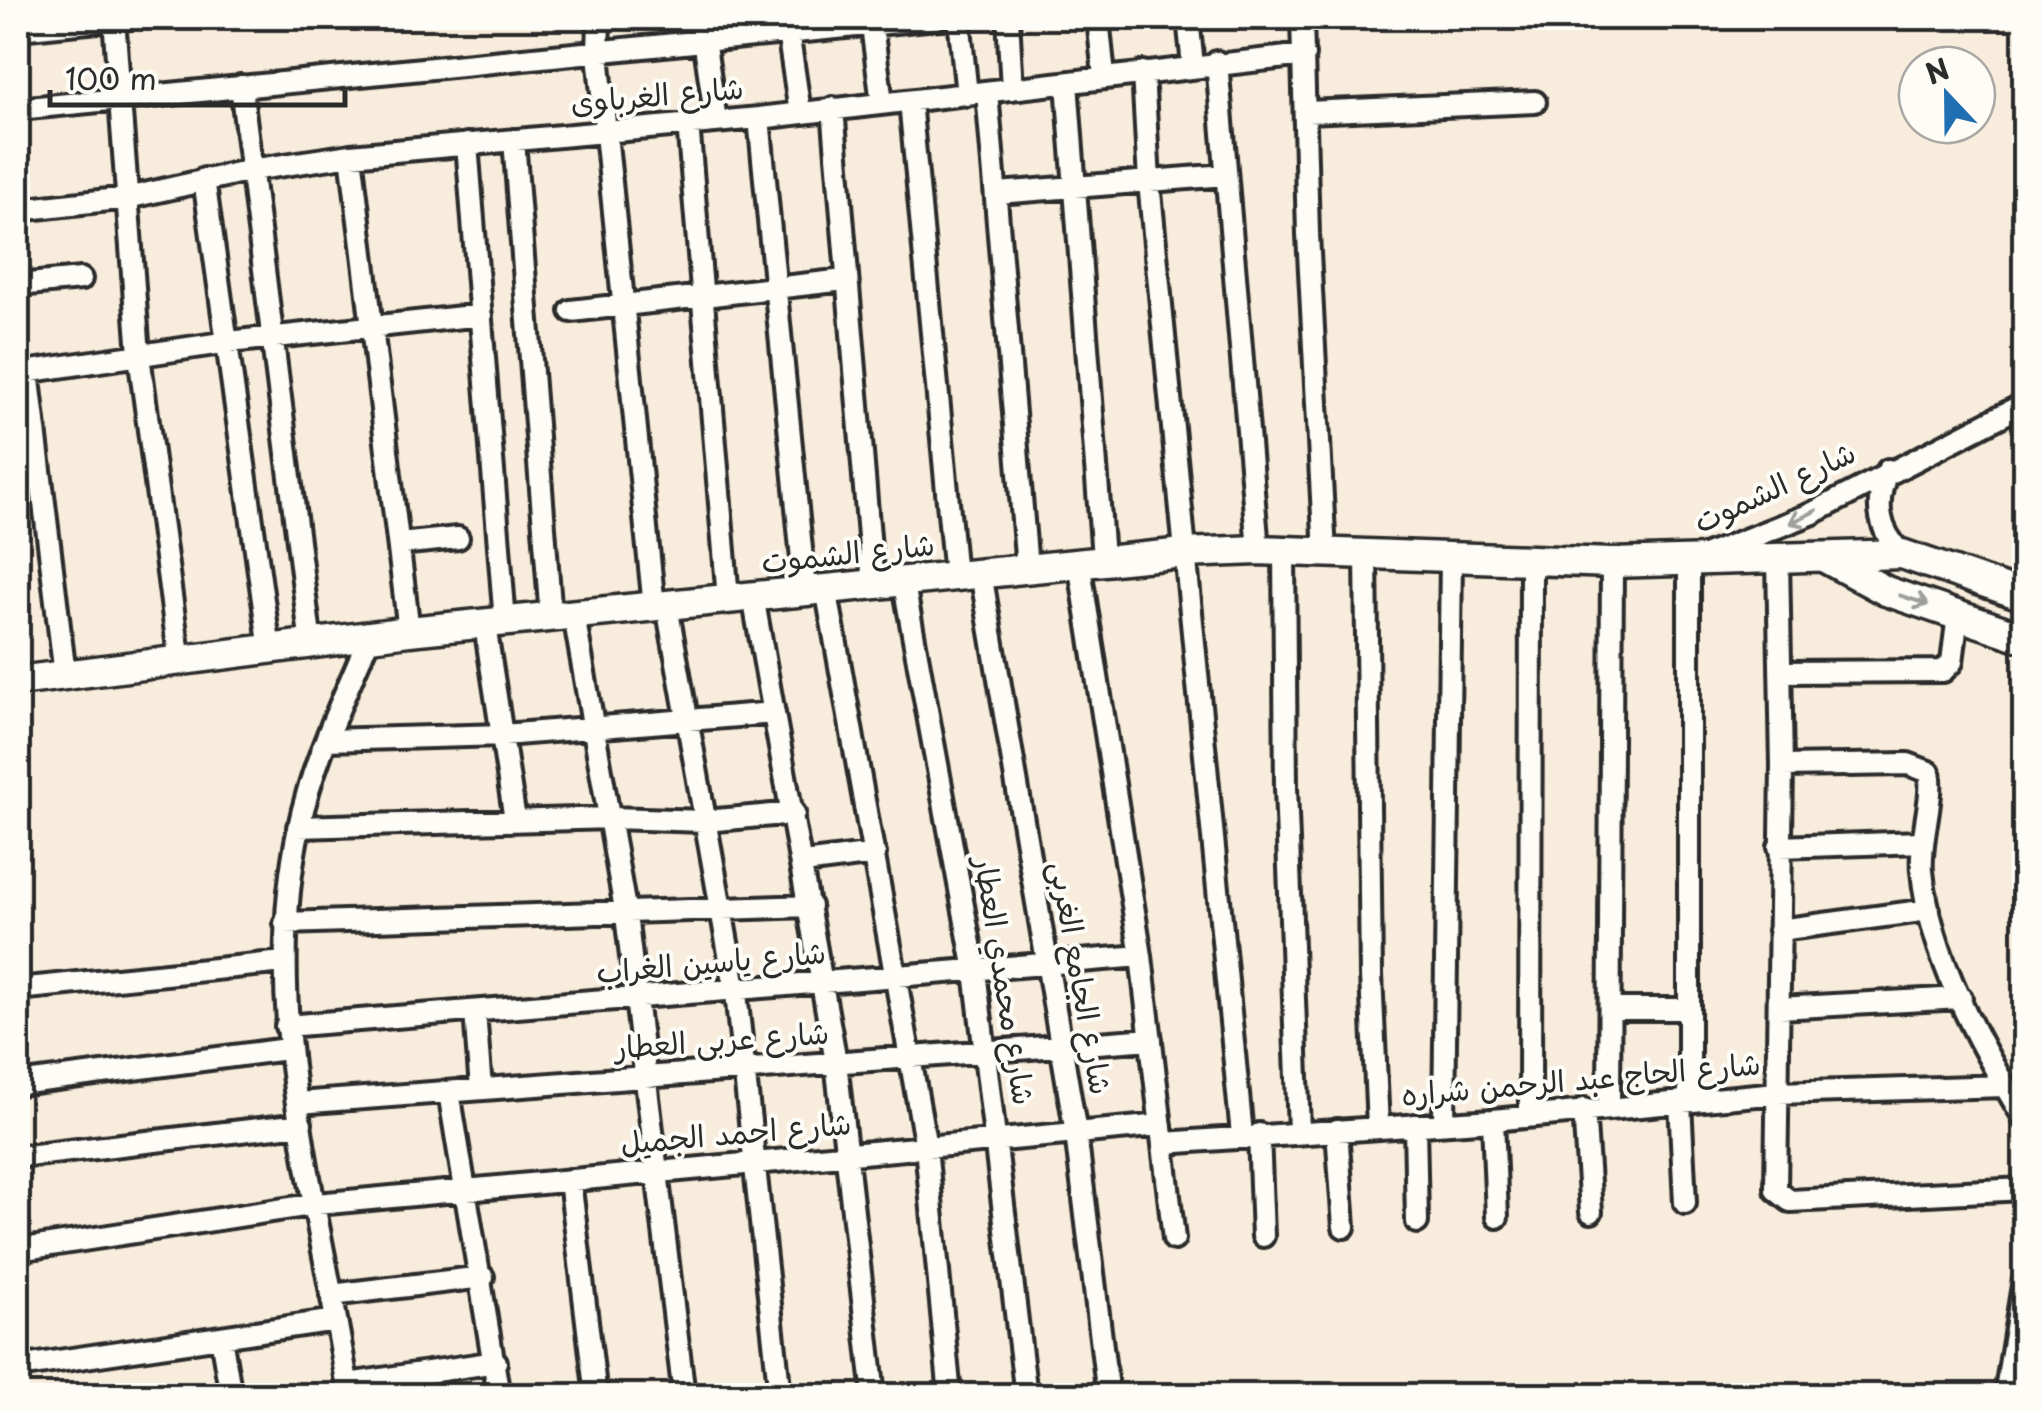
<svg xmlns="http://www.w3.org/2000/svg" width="2042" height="1413" font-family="'Playpen Sans','Playpen Sans Arabic',sans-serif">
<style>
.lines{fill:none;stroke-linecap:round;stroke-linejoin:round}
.street-casing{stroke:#2b2b2b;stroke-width:28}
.secondary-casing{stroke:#2b2b2b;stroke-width:35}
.street{stroke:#fdfcf7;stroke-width:20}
.secondary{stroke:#fdfcf7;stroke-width:28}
.oneway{stroke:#9e9e9b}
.labels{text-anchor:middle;stroke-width:8;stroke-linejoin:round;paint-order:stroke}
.street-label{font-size:30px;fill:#2b2b2b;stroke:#fdfcf7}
</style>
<rect width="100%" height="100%" fill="#f8ecdc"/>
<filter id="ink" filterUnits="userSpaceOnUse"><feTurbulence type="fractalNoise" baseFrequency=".01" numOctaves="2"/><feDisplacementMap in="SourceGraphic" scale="20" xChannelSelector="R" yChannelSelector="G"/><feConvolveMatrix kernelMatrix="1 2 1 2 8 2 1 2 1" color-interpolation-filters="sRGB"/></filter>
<g filter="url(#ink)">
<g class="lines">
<defs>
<path id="street" d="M114 18 139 355 180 663
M599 18 598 54 654 607
M701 18 716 121
M786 18 800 112
M871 18 882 103
M959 18 967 95
M1008 18 1012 89
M1098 18 1104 76
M1188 18 1193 66
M1302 18 1308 234 1325 554
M18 29 128 18
M1217 62 1258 550
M1143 72 1149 182 1242 1135
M1067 83 1103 558
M241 86 311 645
M987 92 1027 568
M910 101 955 576
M833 108 873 584
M18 109 937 18
M1307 112 1535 102
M759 118 805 590
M688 123 728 599
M514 140 551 618
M467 144 505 622
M351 155 409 631
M204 179 270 650
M998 193 1226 175
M18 210 127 198 251 170 351 155 759 118 1304 55
M18 285 81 279
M571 311 845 280
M28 372 65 675
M18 373 229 342 481 315
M1888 470C1874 502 1877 529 1902 554
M399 544 458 538
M1284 552 1286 788 1299 1131
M1366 554 1371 975 1378 1127
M1778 560 1782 766 1776 1190 1790 1201 2024 1189
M1079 562 1141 956 1174 1239
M981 573 1076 1133 1108 1396
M903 579 975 971 1026 1396
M826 588 926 1147 950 1396
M753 596 836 1062 874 1396
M667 606 736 993 780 1396
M574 615 626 915 684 1396
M485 625 515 820
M1780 672 1943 671 1952 662 1958 615
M326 740 503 735 774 713
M1782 766 1908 764 1929 772C1935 796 1919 840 1922 871 1930 956 1980 1046 2024 1118
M298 827 612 818 705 821 794 813
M1779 847 1921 842
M803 863 875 854
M285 923 810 906
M1779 930 1929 910
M18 989 284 962
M1779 1008 1961 998
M1611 1009H1689
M475 1012 481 1089
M286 1026 1141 956
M18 1084 287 1049
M449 1092 499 1396
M1689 1100V562L1811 514 2024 404
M1680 1101 1685 1203
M298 1103 1151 1039
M1609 1106 1612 563
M1584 1109 1591 1212
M1530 1115 1531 562
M1493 1120 1497 1217
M1444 1122 1451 558
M1415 1125 1417 1222
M1337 1130 1344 1227
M1259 1134 1263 1236
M1164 1143 1493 1120 1777 1093 2005 1086
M18 1157 301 1124
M570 1180 596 1396
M18 1250 317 1204 1161 1125
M331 1295 483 1277
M221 1337 231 1396
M18 1367 336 1320
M348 1384 496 1362
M349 1396C321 1207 258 1018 299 827 313 760 344 698 370 635
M2005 1396 2024 1279"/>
<path id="secondary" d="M1827 559 1886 591 2024 638
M18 681 409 631 1184 553 1258 550 1612 563 1902 554 2024 596"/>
</defs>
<use href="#street" class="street-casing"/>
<use href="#secondary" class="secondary-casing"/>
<use href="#street" class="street"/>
<use href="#secondary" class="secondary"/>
</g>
<defs><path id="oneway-shaft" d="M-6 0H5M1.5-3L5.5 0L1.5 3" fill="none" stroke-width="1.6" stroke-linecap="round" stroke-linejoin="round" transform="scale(2.5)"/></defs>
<g class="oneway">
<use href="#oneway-shaft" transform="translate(1803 517) rotate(154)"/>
<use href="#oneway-shaft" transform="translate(1914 600) rotate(18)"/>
</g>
</g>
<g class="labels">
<g class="street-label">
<text transform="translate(657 96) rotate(-5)" y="10">شارع الغرباوى</text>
<text transform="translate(1775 488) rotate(-25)" y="10">شارع الشموت</text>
<text transform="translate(848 554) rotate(-6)" y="10">شارع الشموت</text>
<text transform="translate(711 963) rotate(-5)" y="10">شارع ياسين الغراب</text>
<text transform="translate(1080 978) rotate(80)" y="10">شارع الجامع الغربى</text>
<text transform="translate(1004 981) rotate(81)" y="10">شارع محمدي العطار</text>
<text transform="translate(722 1041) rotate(-4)" y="10">شارع عربى العطار</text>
<text transform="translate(1581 1080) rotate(-5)" y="10">شارع الحاج عبد الرحمن شراره</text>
<text transform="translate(736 1134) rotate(-5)" y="10">شارع احمد الجميل</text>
</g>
</g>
<rect width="2042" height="1413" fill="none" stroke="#fdfcf7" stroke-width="60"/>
<rect x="30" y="30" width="1982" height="1353" fill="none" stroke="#2b2b2b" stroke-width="4" filter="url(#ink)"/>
<g transform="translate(1947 95) rotate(338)"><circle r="48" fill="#fdfcf7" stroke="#a9a8a5" stroke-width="2.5"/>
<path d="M0-8L18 38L0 25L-18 38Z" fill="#1f6fb2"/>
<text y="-15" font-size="28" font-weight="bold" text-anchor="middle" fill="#2b2b2b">N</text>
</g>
<path d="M50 90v15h295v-15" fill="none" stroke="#2b2b2b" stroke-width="5"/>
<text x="65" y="90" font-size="30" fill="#2b2b2b" stroke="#fdfcf7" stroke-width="8" paint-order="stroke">100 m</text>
</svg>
